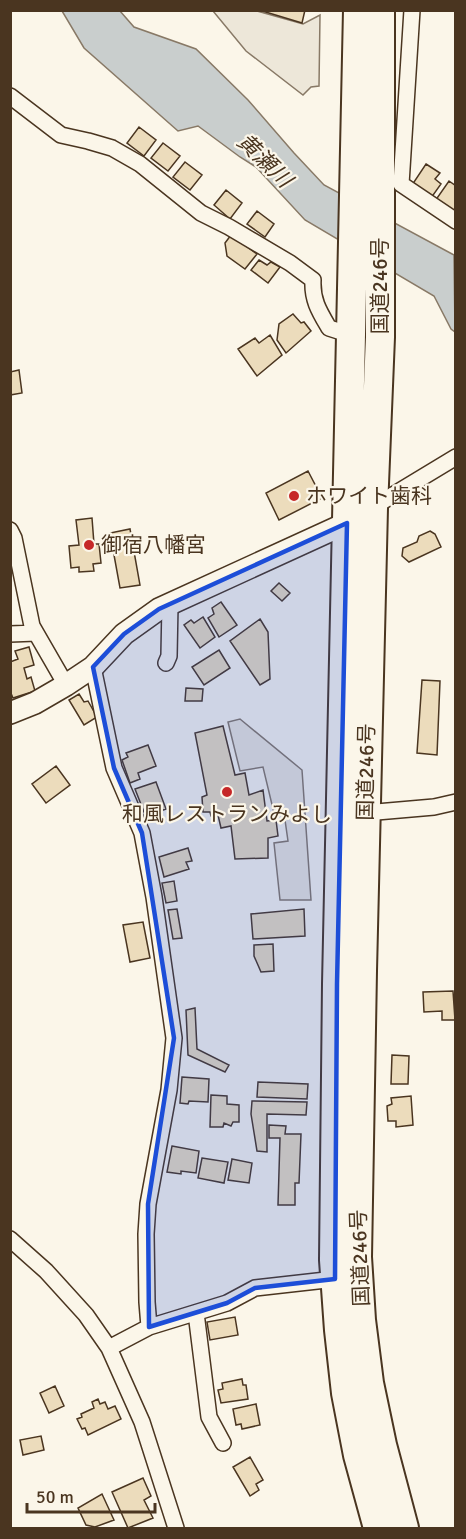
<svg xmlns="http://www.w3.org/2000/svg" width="466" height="1539" font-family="Signika,'Noto Sans JP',sans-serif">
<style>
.parking{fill:#ede7d9;stroke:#887966;stroke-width:1.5}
.water{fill:#c9cecd;stroke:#887966;stroke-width:1.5}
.building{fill:#ecdcbc;stroke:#4a3520;stroke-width:1.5}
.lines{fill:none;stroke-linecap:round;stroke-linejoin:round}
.street-casing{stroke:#4a3520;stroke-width:18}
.secondary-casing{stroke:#4a3520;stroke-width:24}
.highway-casing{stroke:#4a3520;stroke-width:32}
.street{stroke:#fbf6e9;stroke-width:15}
.secondary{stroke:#fbf6e9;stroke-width:21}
.highway{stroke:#fbf6e9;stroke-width:28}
.marked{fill:#1d4ed8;fill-opacity:0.2;stroke:#1d4ed8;stroke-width:4.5;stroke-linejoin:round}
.poi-dot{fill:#c62828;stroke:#fbf6e9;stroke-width:2}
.labels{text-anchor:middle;stroke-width:4.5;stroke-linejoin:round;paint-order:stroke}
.street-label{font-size:21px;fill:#4a3520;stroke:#fbf6e9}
.poi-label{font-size:21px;fill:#4a3520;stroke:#fbf6e9;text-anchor:start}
.water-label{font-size:22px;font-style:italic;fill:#4a3520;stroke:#fbf6e9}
</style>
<rect width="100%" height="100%" fill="#fbf6e9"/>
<path class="parking" d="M213 11H257L303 24 320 15 319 86 311 87 303 95 246 51Z
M240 719 302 770 311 900H280L274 843 288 841 284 813H274L263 767 240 771 228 722Z"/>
<path class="water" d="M62 11H120L134 27 196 49 248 100 294 153 324 185 454 255 455 332 451 329 434 296 305 220 256 167 240 157 198 126 178 131 84 48Z"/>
<path class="building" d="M259 10H305L302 23Z
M139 127 156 140 144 156 127 143Z
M163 143 180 156 168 171 151 158Z
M185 162 202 175 190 190 173 177Z
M426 164 440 173 435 179 441 184 431 198 412 185Z
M449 181 456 186V215L435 201Z
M226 190 242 203 230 219 214 205Z
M257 211 274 224 265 237 247 224Z
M231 235 257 254 245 269 227 256 225 243Z
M259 260 267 265 271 262 280 267 268 283 251 270Z
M293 314 301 323 304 322 311 331 286 353 277 340 279 324Z
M270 335 282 355 257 376 238 349 255 338 259 343Z
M19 370 22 393 10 395V372Z
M308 471 322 498 279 520 266 493Z
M92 518 94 544H99L101 563 93 564 94 571 79 572V567L71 568 69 546 79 545 76 520Z
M130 529 140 585 120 588 110 533Z
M430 531 435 534 441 547 409 562 402 556 403 548 417 542 419 536Z
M279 583 290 593 282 601 271 591Z
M221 602 237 625 219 637 208 618 214 614 212 608Z
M203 617 215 637 200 648 184 625 191 620 194 623Z
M260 619 268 632 270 679 260 685 230 641Z
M29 647 34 665 24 668 27 679 31 677 35 691 13 698 10 691V662L18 659 15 651Z
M219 650 230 668 204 685 192 667Z
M422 680 440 681 437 755 417 753Z
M186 688 203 689 202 701H185Z
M79 694 84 702 88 701 97 717 84 725 69 700Z
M223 726 235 775 245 773 249 795 263 790 267 821 276 820 278 836 268 838V858L235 859 231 826 221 828 218 815 211 816 210 812H203L202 797 207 795 195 733Z
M148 745 156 766 138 773 140 779 130 783 122 760 128 757 126 753Z
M56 766 70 785 46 803 32 784Z
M156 782 166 809 155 813 154 809 144 812 135 789Z
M188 848 192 861 186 862 189 869 164 877 159 857Z
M174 881 177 901 166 903 162 883Z
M177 909 182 938 173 939 168 910Z
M304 909 305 936 253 939 251 914Z
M143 922 150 958 130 962 123 925Z
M273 944 274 971 261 972 254 956V945Z
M453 991 455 1020H442V1011L424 1012 423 992Z
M195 1008 197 1049 229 1065 225 1072 188 1055 186 1010Z
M392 1055 409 1056 408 1084H391Z
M182 1077 209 1079 208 1102 189 1101 188 1104 180 1103Z
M258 1082 308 1084 307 1099 257 1097Z
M211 1095 227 1096V1104L239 1105V1122H233L231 1126 224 1123 223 1127H210Z
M411 1096 413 1125 396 1127V1121H388L387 1106 392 1104 391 1098Z
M252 1101 307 1102 306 1115 267 1114V1152L257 1151 251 1114Z
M269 1125 286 1126 285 1134H301L299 1183H295V1205H278L280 1138H269Z
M172 1146 199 1151 196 1173 181 1171V1174L167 1172Z
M202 1158 228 1162 224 1183 198 1178Z
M232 1159 252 1163 249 1183 228 1180Z
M235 1317 238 1335 210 1340 207 1322Z
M242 1379 243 1385H246L248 1399 221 1403 218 1390 223 1389 222 1383Z
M55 1386 64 1406 49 1413 40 1393Z
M98 1399 100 1404 105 1402 108 1409 115 1406 121 1419 88 1435 85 1428 82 1429 77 1419 82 1417 81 1414 94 1408 92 1402Z
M256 1404 260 1425 242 1429 241 1424 236 1425 233 1409Z
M41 1436 44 1450 23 1455 20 1440Z
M250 1457 263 1480 256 1484 259 1490 250 1496 233 1467Z
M143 1478 151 1496 144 1500 153 1518 128 1528 112 1492Z
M102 1494 114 1520 95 1527 86 1525 78 1508Z"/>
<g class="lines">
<defs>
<path id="street" d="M412 10 401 184 456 221
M10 96 61 135 88 141 112 148 140 164 201 213 229 227 290 263 313 280C312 300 319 311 329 328L351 335
M370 509 456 457
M10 530 14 538 32 626 66 685
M10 634 36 633
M166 663 169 656 170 604
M93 667 114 768 142 833 154 897 174 1038 169 1090 148 1204 146 1234 147 1302 149 1327
M365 813 434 807 456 802
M10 1239 46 1271 86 1315 109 1348 142 1422 176 1528
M196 1313 209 1417 223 1443
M109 1348 149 1327 227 1303 255 1288 335 1279"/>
<path id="secondary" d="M10 713 35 703 66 685 93 667 124 634 159 609 347 523"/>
<path id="highway" d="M358 10 337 984 334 1260 339 1330 346 1393 358 1455 378 1528
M380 10V337L373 508 362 971 357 1257 361 1320 369 1383 382 1445 404 1528"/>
</defs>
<use href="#street" class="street-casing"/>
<use href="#secondary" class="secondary-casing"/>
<use href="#highway" class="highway-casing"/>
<use href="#street" class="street"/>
<use href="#secondary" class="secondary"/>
<use href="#highway" class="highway"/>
</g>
<path class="marked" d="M347 523 337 984 335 1279 255 1288 227 1303 149 1327 148 1204 174 1038 142 833 114 768 93 667 124 634 159 609Z"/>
<g class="poi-dot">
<circle cx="294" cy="496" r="6"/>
<circle cx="89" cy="545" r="6"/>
<circle cx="227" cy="792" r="6"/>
</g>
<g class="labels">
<g class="street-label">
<text transform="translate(380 286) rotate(-90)" y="7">国道246号</text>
<text transform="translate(366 772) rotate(-89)" y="7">国道246号</text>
<text transform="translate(360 1258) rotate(-92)" y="7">国道246号</text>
</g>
<g class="poi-label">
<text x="306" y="503">ホワイト歯科</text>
<text x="101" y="552">御宿八幡宮</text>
<text x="227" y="821" text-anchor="middle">和風レストランみよし</text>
</g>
<g class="water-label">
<text transform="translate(265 160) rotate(44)" y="8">黄瀬川</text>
</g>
</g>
<rect width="466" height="1539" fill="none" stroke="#4a3520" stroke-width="24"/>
<path d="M27 1503v9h128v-9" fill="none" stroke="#4a3520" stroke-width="3"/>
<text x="36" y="1503" font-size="18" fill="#4a3520" stroke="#fbf6e9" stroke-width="4.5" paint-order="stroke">50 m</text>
</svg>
